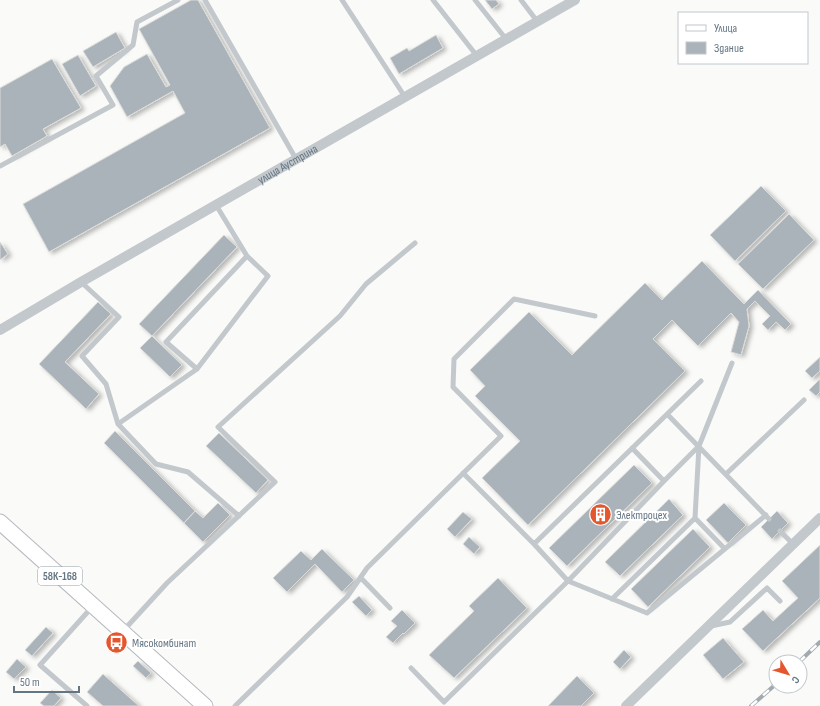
<svg xmlns="http://www.w3.org/2000/svg" width="820" height="706" font-family="'Sofia Sans Condensed',sans-serif">
<style>
.building{fill:#aab3b9;stroke:#dcdcda;filter:url(#shadow)}
.lines{fill:none;stroke-linecap:round;stroke-linejoin:round}
.primary-casing{stroke:#b5babe;stroke-width:17}
.service{stroke:#c3c8cc;stroke-width:5}
.minor{stroke:#c3c8cc;stroke-width:10}
.primary{stroke:#fff;stroke-width:15}
.rail-casing{stroke:#a2aab0;stroke-width:4}
.rail{stroke:#fff;stroke-width:2.5;stroke-dasharray:8;stroke-linecap:butt}
.labels{text-anchor:middle;stroke-width:4;stroke-linejoin:round;paint-order:stroke}
.shield{fill:#fff;stroke:#939fa8;stroke-width:1}
.shield-label{font-size:11px;font-weight:bold;fill:#657683}
.street-label{font-size:12px;fill:#657683;stroke:#fff}
.poi-label{font-size:12px;fill:#657683;stroke:#fff;text-anchor:start}
</style>
<defs>
<filter id="shadow"><feDropShadow dx="3.5" dy="2" stdDeviation="2" flood-color="#0004"/></filter>
</defs>
<rect width="100%" height="100%" fill="#fafaf8"/>
<path class="building" d="M191 0H198L270 128 49 252 23 204 185 113 173 91 127 117 110 86 124 67 147 54 166 87 170 85 139 29Z
M485 0H496L499 4 492 9Z
M116 32 125 48 93 67 83 51Z
M436 35 443 48 399 74 390 58 407 48 409 51Z
M78 55 96 86 80 96 62 64Z
M52 59 81 108 43 129 47 136 12 156 5 144 0 147V88Z
M761 186 786 211 735 261 710 235Z
M789 214 814 240 763 289 738 264Z
M224 235 237 247 152 336 139 324Z
M0 242 8 254 0 260Z
M702 261 744 304 758 290 791 324 785 330 776 322 768 330 762 324 770 316 755 301 747 309 749 326 741 355 731 352 739 322 731 313 698 346 672 320 653 339 685 371 528 525 482 478 520 441 475 396 485 386 470 370 529 312 572 355 645 283 662 300Z
M98 302 111 314 65 362 99 394 86 409 39 364Z
M152 336 182 365 170 377 140 348Z
M820 357V371L812 378 805 371Z
M820 379V392L816 396 809 390Z
M115 431 195 511 184 523 104 443Z
M219 433 268 480 256 493 206 446Z
M634 465 652 483 567 566 549 548Z
M669 499 683 515 620 576 605 562Z
M218 503 230 515 203 542 184 523 195 511 203 518Z
M724 503 746 525 728 543 706 520Z
M777 511 788 523 772 539 761 527Z
M463 512 472 519 455 537 447 529Z
M693 529 710 547 648 607 631 589Z
M469 537 480 547 474 554 463 544Z
M820 545V598L763 651 742 629 763 610 773 621 798 598 782 581Z
M322 549 354 580 342 592 315 564 287 592 273 578 301 551 311 560Z
M498 578 527 608 454 678 429 655 474 611 469 606Z
M359 596 372 610 366 616 352 602Z
M402 610 415 623 404 634 403 633 393 643 386 637 397 626 391 621Z
M46 627 53 633 32 656 25 650Z
M723 638 744 662 723 679 703 655Z
M624 650 631 657 620 669 613 662Z
M17 659 26 667 14 679 6 672Z
M138 661 151 673 146 678 133 666Z
M103 674 139 706H103L87 692Z
M577 676 594 693 581 706H548Z
M52 690 61 698 54 706H44L40 703Z"/>
<g class="lines">
<defs>
<path id="primary" d="M0 522 205 706"/>
</defs>
<use href="#primary" class="primary-casing"/>
<path class="service" d="M205 0 296 159
M342 0 405 97
M433 0 477 56
M475 0 506 39
M521 0 537 21
M0 166 113 105 96 76 133 45 137 22 178 0
M81 282 119 317 82 356 106 384 118 424 156 464 188 472 239 516
M197 369 166 342 247 256
M667 414 769 519
M118 424 197 369 268 276 247 256 216 205
M632 448 664 481 568 581 647 613 766 515
M463 473 534 544 701 381
M726 474 804 400
M664 481 699 446 732 363
M695 518 699 446
M780 531 793 544
M361 578 390 608
M612 599 695 518 725 549
M711 626 730 622 767 588 780 601
M123 631 167 583 275 482 218 427 340 316 366 284 415 243
M411 668 444 702 568 581 534 544
M87 706 40 665 93 606
M235 706 347 597 367 568 501 436 453 387 454 359 514 299 595 316"/>
<g class="minor">
<path id="s1" d="M0 330 81 282 575 0"/>
<path d="M626 706 820 518"/>
</g>
<use href="#primary" class="primary"/>
<defs>
<path id="rail" d="M799 662 820 642
M751 706 776 684"/>
</defs>
<use href="#rail" class="rail-casing"/>
<use href="#rail" class="rail"/>
</g>
<defs>
<symbol id="building-disc" viewBox="-11 -11 22 22"><circle r="9.5" fill="#e4572e" stroke="#fff"/><path d="M-4-6H4V6H1V3H-1V6H-4ZM-2.5-4.3h1.7v1.8h-1.7ZM.8-4.3h1.7v1.8H.8ZM-2.5-1h1.7V.8h-1.7ZM.8-1h1.7V.8H.8Z" fill="#fff"/></symbol>
<symbol id="bus-disc" viewBox="-11 -11 22 22"><circle r="9.5" fill="#e4572e" stroke="#fff"/><path d="M-5-6H5V4H4V6H2V4H-2V6H-4V4H-5ZM-3.5-4V0h7V-4ZM-3.5 1.2v1.5H-2V1.2ZM2 1.2v1.5H3.5V1.2Z" fill="#fff"/></symbol>
</defs>
<g fill-rule="evenodd">
<use href="#building-disc" x="588" y="502" width="25" height="25"/>
<use href="#bus-disc" x="104" y="630" width="25" height="25"/>
</g>
<g class="labels">
<rect class="shield" x="38" y="567" width="44" height="18" rx="3"/>
<g class="shield-label">
<text x="60" y="580">58К-168</text>
</g>
<g class="street-label">
<text dy="4" stroke="none"><textPath href="#s1" startOffset="332">улица Аустрина</textPath></text>
</g>
<g class="poi-label">
<text x="616" y="519">Электроцех</text>
<text x="132" y="647">Мясокомбинат</text>
</g>
</g>
<rect x="678" y="12" width="130" height="52" fill="#ffffff" stroke="#c1c8cd"/>
<rect x="686" y="25" width="20" height="6" fill="#ffffff" stroke="#c1c8cd"/>
<text x="714" y="32" font-size="12" fill="#657683">Улица</text>
<rect x="686" y="42" width="20" height="12" fill="#aab3b9" stroke="#c1c8cd"/>
<text x="714" y="52" font-size="12" fill="#657683">Здание</text>
<g transform="translate(788 674) rotate(128)"><circle r="19" fill="#ffffff" stroke="#c1c8cd"/>
<path d="M0-3L7 15L0 10L-7 15Z" fill="#e4572e"/>
<text y="-6" font-size="11" font-weight="bold" text-anchor="middle" fill="#657683">С</text>
</g>
<path d="M14 686v6h65v-6" fill="none" stroke="#657683" stroke-width="2"/>
<text x="20" y="686" font-size="12" fill="#657683" stroke="#ffffff" stroke-width="3" paint-order="stroke">50 m</text>
</svg>
